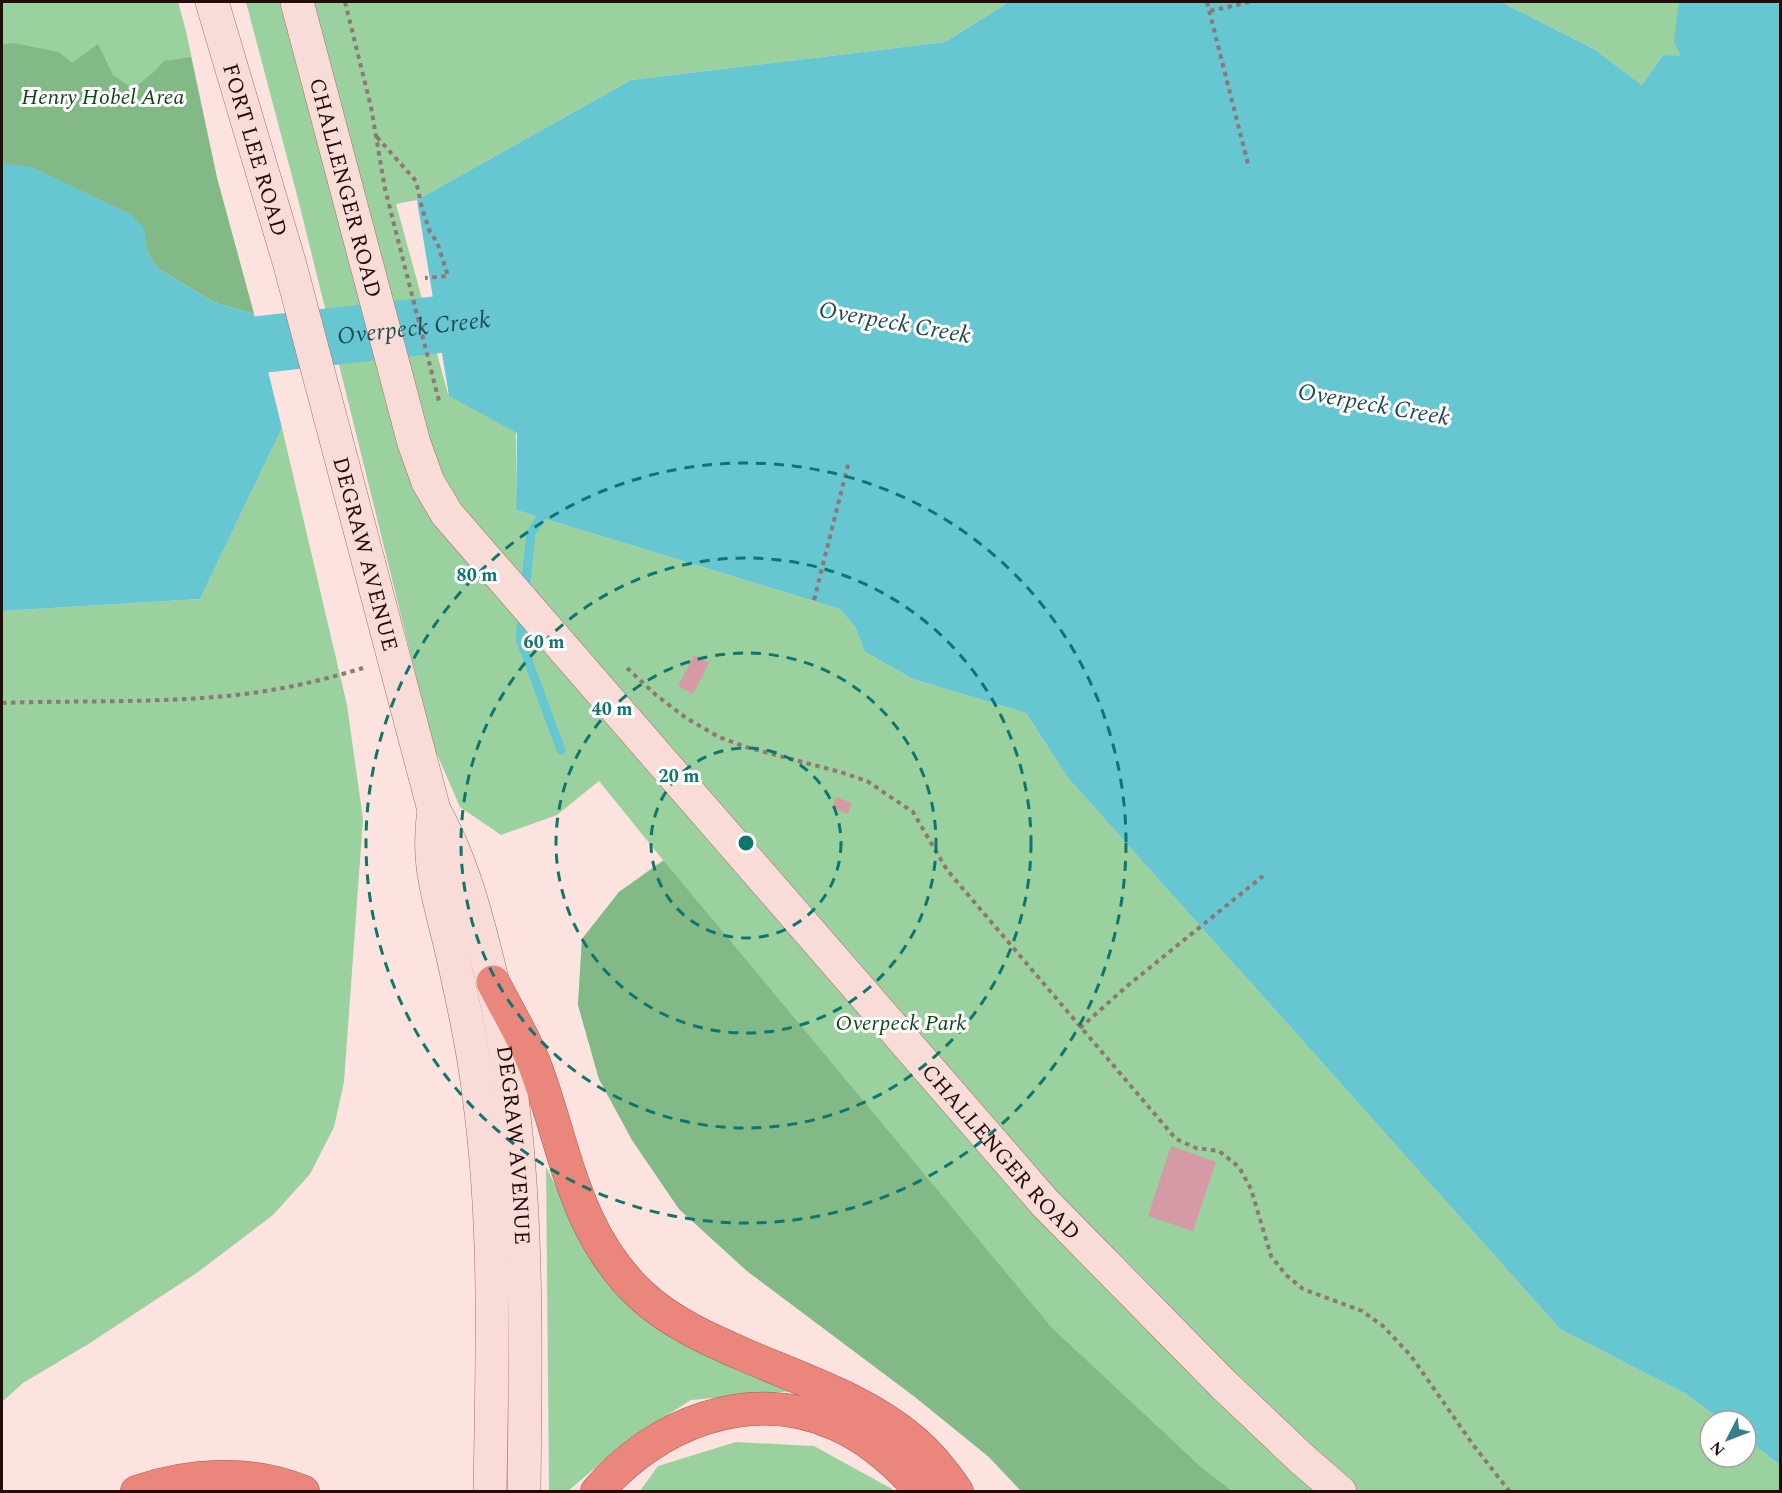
<svg xmlns="http://www.w3.org/2000/svg" width="1782" height="1493" font-family="Spectral,serif">
<style>
.green{fill:#9bd19e}
.forest{fill:#83b986}
.water{fill:#66c6d2}
.lines{fill:none;stroke-linecap:round;stroke-linejoin:round}
.stream{stroke:#66c6d2;stroke-width:9}
.river{stroke:#66c6d2;stroke-width:57}
.building{fill:#d69aa6}
.secondary-casing{stroke:#a56d67;stroke-width:34}
.highway-casing{stroke:#a55c55;stroke-width:34}
.path{stroke:#8e7774;stroke-width:4;stroke-dasharray:4.5 4.5;stroke-linecap:butt}
.secondary{stroke:#f9dbd8;stroke-width:33}
.highway{stroke:#eb867d;stroke-width:33}
.ring{fill:none;stroke:#0f766e;stroke-width:3;stroke-dasharray:10 8}
.labels{text-anchor:middle;stroke-width:6;stroke-linejoin:round;paint-order:stroke}
.park-label{font-size:22px;font-style:italic;fill:#0f4919;stroke:#fff}
.street-label{font-size:22px;fill:#220d0b;stroke:#fff}
.water-label{font-size:24px;font-style:italic;fill:#204c51;stroke:#fff}
.centre{fill:#0f766e;stroke:#fff;stroke-width:3}
.ring-label{font-size:18px;text-anchor:middle;font-weight:bold;fill:#0f766e;stroke:#fff;stroke-width:6;stroke-linejoin:round;paint-order:stroke}
</style>
<rect width="100%" height="100%" fill="#fde3df"/>
<path class="green" d="M2 2H178L186 31 217 178 254 314 2 164Z
M246 2H1009L945 42 631 80 417 200 396 204 448 394 516 431V510L840 609 855 627 865 652 913 679 1026 713 1068 778 1560 1329 1686 1394 1722 1421H1710V1457H1746V1439L1780 1465V1491H1021L989 1457 915 1397 747 1271 679 1209 632 1140 599 1079 578 1005 582 939 619 892 663 860 599 781 557 815 501 835 460 807 433 745 298 199Z
M1501 2H1680L1681 57 1663 55 1642 85 1594 49Z
M282 428 347 705 363 819 344 1082 334 1127 310 1174 273 1215 198 1272 90 1343 23 1383 2 1402V611L200 599Z
M546 1167 602 1276 795 1391 691 1400 628 1440 568 1491H549Z
M736 1442 814 1446 892 1489 893 1491H640L658 1466Z"/>
<path class="forest" d="M13 43 59 52 72 63 98 44 113 75 133 89 155 71 164 61 191 57 217 178 254 314 215 303 157 268 147 252 144 228 130 214 33 168 2 164V45Z
M664 861 1052 1328 1202 1468 1232 1491H1021L989 1457 915 1397 747 1271 679 1209 632 1140 599 1079 578 1005 582 939 619 892Z"/>
<path class="water" d="M1009 2H1501L1594 49 1642 85 1663 55 1681 56 1674 41 1679 2H1780V1465L1746 1439V1421H1722L1686 1394 1560 1329 1068 778 1026 713 913 679 865 652 855 627 840 609 516 510 517 433 449 396 417 200 631 80 945 42Z
M4 163 33 168 130 214 144 228 147 252 157 268 215 303 254 314 282 428 200 599 2 611V164Z"/>
<g class="lines">
<path class="stream" d="M525 590 531 533 548 507
M523 613 520 639 561 750"/>
<path class="river" id="s1" d="M185 353 516 316"/>
</g>
<path class="building" d="M694 655 709 663 693 694 678 686Z
M836 797 852 803 848 814 832 808Z
M1171 1146 1216 1162 1193 1231 1148 1216Z"/>
<g class="lines">
<defs>
<g id="secondary">
<path id="s2" d="M212 2 290 265 434 810C461 858 475 910 488 963 530 1137 526 1314 524 1492"/>
<path id="s3" d="M297 2 414 443 428 482 447 514 1045 1203 1224 1385 1302 1459 1340 1492"/>
<path d="M434 810C426 864 439 897 451 948 462 997 473 1046 479 1096 497 1227 492 1359 490 1492"/>
</g>
<path id="highway" d="M493 982C506 1008 523 1036 534 1063 565 1144 573 1232 641 1295 671 1323 710 1340 747 1356 803 1380 865 1400 912 1440 930 1455 944 1473 957 1492
M137 1492C189 1474 251 1470 303 1492
M597 1492C655 1423 750 1386 836 1424 870 1439 898 1464 922 1492"/>
</defs>
<use href="#secondary" class="secondary-casing"/>
<use href="#highway" class="highway-casing"/>
<path class="path" d="M345 2 371 107 385 189 439 401
M1207 2 1249 168
M1210 11 1249 2
M377 137 416 181 422 208 430 232 437 242 448 276 425 278
M814 600 849 461
M627 668 656 695 686 718 719 737 746 747 840 772 867 781 913 812 947 870 1176 1139 1196 1148 1219 1151 1239 1167 1251 1189 1271 1256 1286 1275 1303 1289 1362 1311 1383 1326 1411 1356 1474 1446 1510 1492
M2 703C85 700 169 704 252 693 290 688 327 679 363 668
M1080 1028 1126 987 1263 876"/>
<use href="#secondary" class="secondary"/>
<use href="#highway" class="highway"/>
</g>
<g class="ring">
<circle cx="746" cy="843" r="95"/>
<circle cx="746" cy="843" r="190"/>
<circle cx="746" cy="843" r="285"/>
<circle cx="746" cy="843" r="380"/>
</g>
<g class="labels">
<g class="park-label">
<text x="103" y="104">Henry Hobel Area</text>
<text x="901" y="1030">Overpeck Park</text>
</g>
<g class="street-label">
<text dy="8" stroke="none"><textPath href="#s2" startOffset="154">FORT LEE ROAD</textPath></text>
<text dy="8" stroke="none"><textPath href="#s3" startOffset="192">CHALLENGER ROAD</textPath></text>
<text dy="8" stroke="none"><textPath href="#s2" startOffset="573">DEGRAW AVENUE</textPath></text>
<text dy="8" stroke="none"><textPath href="#s2" startOffset="1185">DEGRAW AVENUE</textPath></text>
<text dy="8" stroke="none"><textPath href="#s3" startOffset="1380">CHALLENGER ROAD</textPath></text>
</g>
<g class="water-label">
<text transform="translate(895 322) rotate(10)" y="8">Overpeck Creek</text>
<text dy="8" stroke="none"><textPath href="#s1" startOffset="230">Overpeck Creek</textPath></text>
<text transform="translate(1374 404) rotate(10)" y="8">Overpeck Creek</text>
</g>
</g>
<circle cx="746" cy="843" r="9" class="centre"/>
<g class="ring-label">
<text x="477" y="581">80 m</text>
<text x="544" y="648">60 m</text>
<text x="612" y="715">40 m</text>
<text x="679" y="782">20 m</text>
</g>
<rect width="1782" height="1493" fill="none" stroke="#220d0b" stroke-width="6"/>
<g transform="translate(1728 1439) rotate(228)"><circle r="28" fill="#ffffff" stroke="#a79e9d" stroke-width="1.5"/>
<path d="M0-4.5L10 22L0 15L-10 22Z" fill="#388088"/>
<text y="-9" font-size="16" font-weight="bold" text-anchor="middle" fill="#220d0b">N</text>
</g>
</svg>
